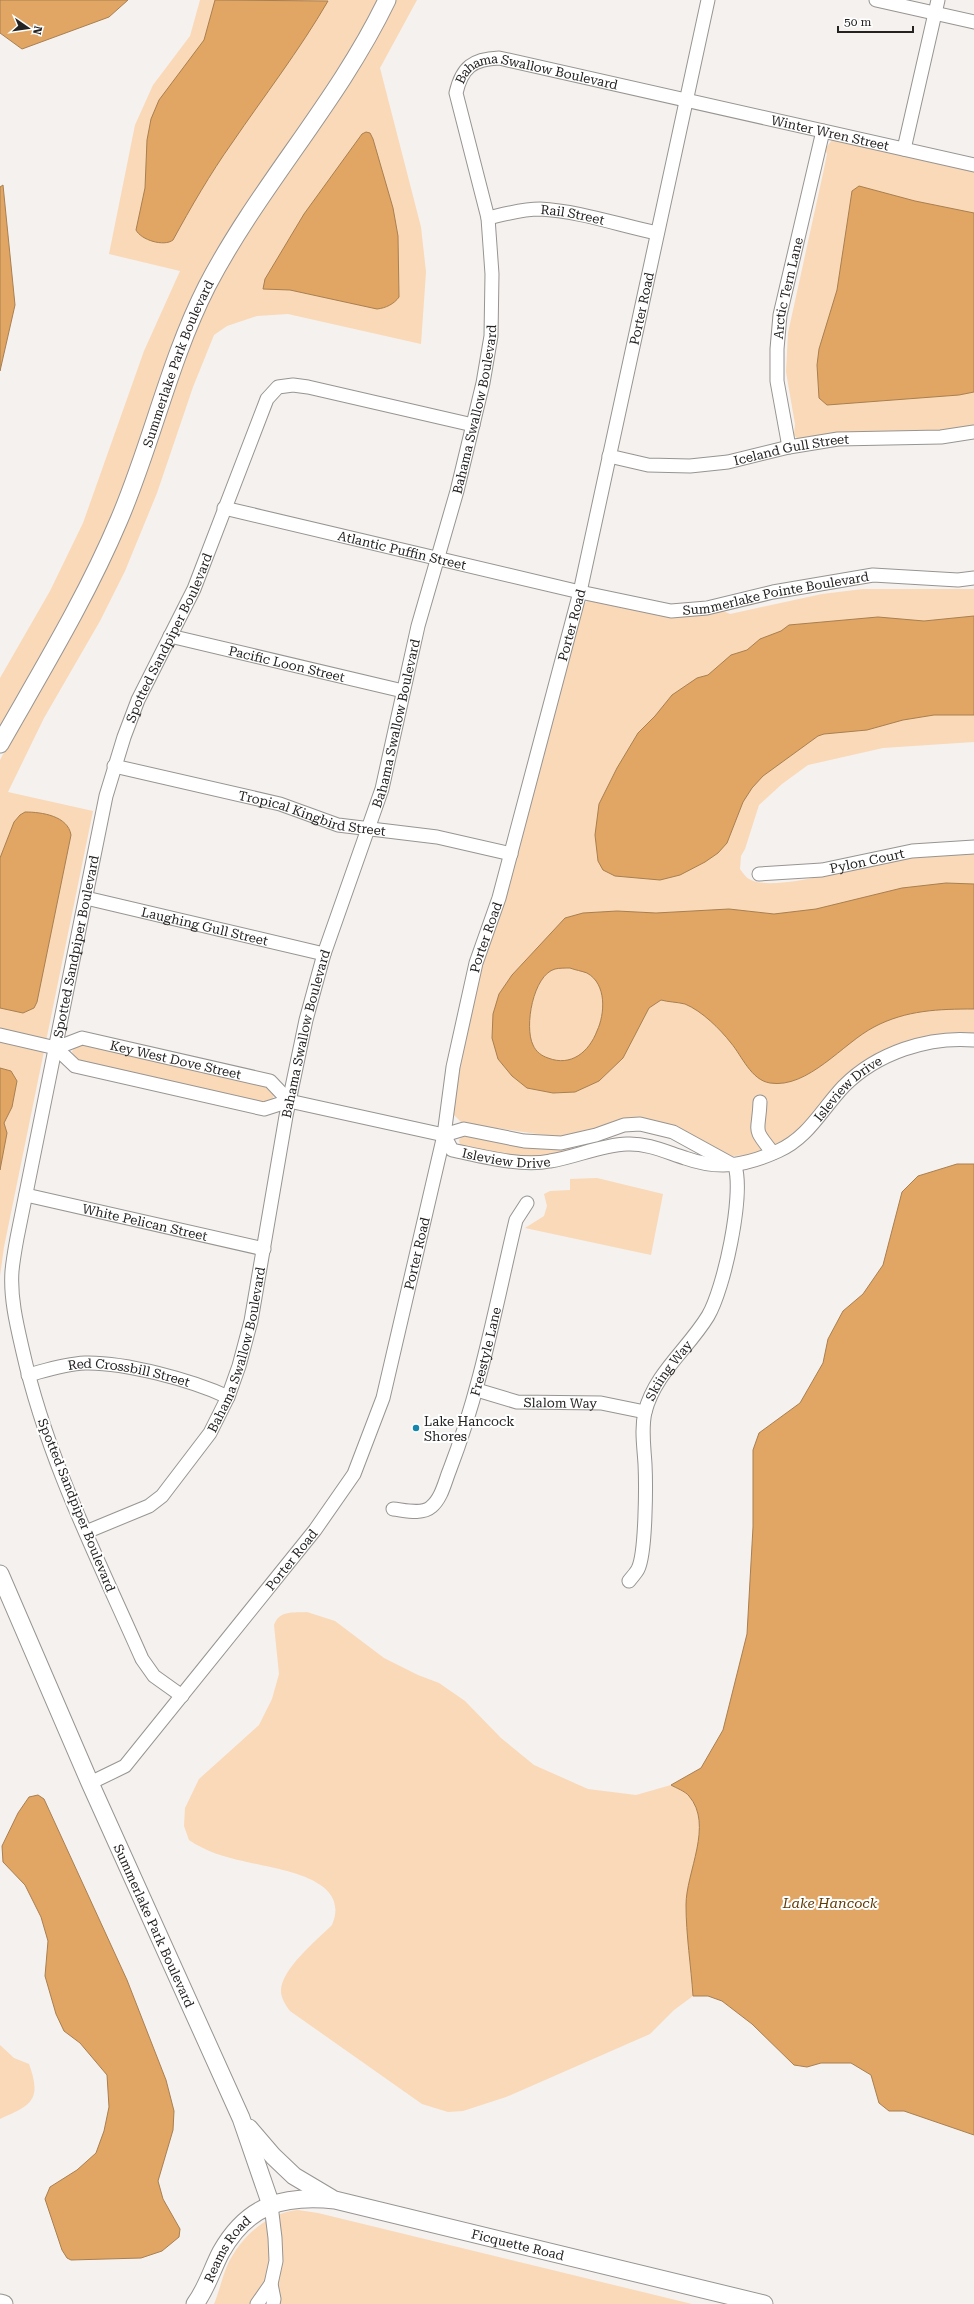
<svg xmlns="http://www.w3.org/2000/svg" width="974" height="2304" font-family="'Roboto Serif',serif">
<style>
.green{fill:#f9d9b7}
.water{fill:#e1a664;stroke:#a97f50;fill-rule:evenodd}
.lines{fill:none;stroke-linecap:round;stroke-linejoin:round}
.minor-casing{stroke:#979491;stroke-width:15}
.major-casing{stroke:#979491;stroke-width:19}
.minor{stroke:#fff;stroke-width:13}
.major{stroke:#fff;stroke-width:17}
.poi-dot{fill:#1486ac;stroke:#fff;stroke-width:1.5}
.labels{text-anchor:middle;stroke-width:4;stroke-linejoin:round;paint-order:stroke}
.street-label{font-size:13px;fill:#252322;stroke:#fff}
.poi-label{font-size:13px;fill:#252322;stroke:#fff;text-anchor:start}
.water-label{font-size:14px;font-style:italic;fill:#603a02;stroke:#fff}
</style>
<rect width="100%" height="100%" fill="#f5f1ee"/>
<path class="green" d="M200 0H387L207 287 120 518 0 744V678L50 591 83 523 144 351 180 271 109 254 135 125 153 85 190 36Z
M395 0H417L380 68 421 227 426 272 421 344 288 314 257 316 227 326 214 335 193 387 157 493 125 571 100 621 44 718 8 792 93 811 4 1247 0 1276V760L28 706 185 350 231 255Z
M832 140 974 170V426L947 431H865L799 440 794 435 795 424 786 372 788 333 824 169 827 154 825 149Z
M863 589H974V742L883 748 808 765 782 784 759 805 745 849 741 856 740 869C743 873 746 878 751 880 776 893 875 862 907 858 929 855 952 855 974 853V1037L897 1047 794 1135 776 1147 752 1155 732 1156 717 1151 675 1126 660 1122 637 1119 565 1138 462 1123 454 1115V1110L457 1082 484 956 583 606 587 601 721 610 730 614 822 594Z
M79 1043 268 1083 275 1093 272 1100 267 1103 78 1061 72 1052 74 1047Z
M463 1135 571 1146 572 1151 569 1153 522 1158 460 1146 459 1140Z
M597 1178 663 1194 651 1255 525 1228 544 1216 547 1206 544 1194 550 1191 570 1190V1179Z
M307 1612 335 1621 384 1658 418 1675 439 1683 465 1701 501 1738 534 1765 588 1789 636 1795 671 1785C676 1788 685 1791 689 1796 714 1825 686 1872 686 1905 686 1935 691 1966 693 1996L674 2010 650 2034 506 2097 463 2111 448 2112 422 2104 290 2011C286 2006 281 1998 281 1991 281 1969 317 1940 332 1925 353 1876 273 1869 243 1861 224 1857 205 1851 189 1840L184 1826 185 1808 199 1779 259 1725 272 1699 279 1674 274 1625C279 1610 294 1613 307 1612Z
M0 2045 14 2058 29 2064C42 2100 32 2105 0 2119Z
M298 2210 318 2213 692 2304H214C219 2292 222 2278 227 2266 240 2238 266 2213 298 2210Z"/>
<path class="water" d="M0 0H128L109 17 22 49 0 33Z
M215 0 328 1C299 51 264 96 232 143 210 174 191 207 173 240 164 247 141 240 136 230L145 188 147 140 151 119 159 100 204 40Z
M366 132 370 133 373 139 393 208 398 236 399 297C394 304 386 308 377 309L290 290 263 289 265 279 304 214 362 134Z
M3 185 15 305 0 371V187Z
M859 186 915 201 974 213V392L959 395 827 405 819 398 817 365 819 349 837 290 852 191Z
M974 616V715H934L903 720 867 730 824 734 818 736 763 776 752 788 743 802 727 843 718 853 705 862 680 875 660 880 615 876 603 870 598 861 595 835 599 804 617 768 638 733 655 716 672 695 697 678 708 675 731 655 747 650 760 639 781 631 789 625 878 617 924 621Z
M25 812C42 812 68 816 71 835L37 1002 34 1008 23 1013 0 1008V858L14 822 20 815Z
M946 883 974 884V1009C939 1009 906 1010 874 1027 843 1043 808 1089 770 1083 751 1080 742 1056 731 1043 720 1029 702 1011 685 1004 677 1002 668 1002 661 1000L649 1008 623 1058 599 1081 575 1092 553 1093 527 1088 512 1076 498 1059 492 1038 493 1014 499 994 512 975 565 918 583 913 617 911 656 913 729 909 774 914 816 909 902 888ZM570 968C575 970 582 971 587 973 607 984 605 1014 597 1031 589 1052 571 1067 548 1058 542 1056 536 1052 533 1045 524 1027 533 975 555 969 559 968 565 968 570 968Z
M0 1068 11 1071 17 1081 12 1107 4 1123 7 1133 0 1170Z
M957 1164H974V2135L904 2111H889L879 2103 871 2075 851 2063H821L807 2067 794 2065 752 2024 722 2001 708 1996H693C691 1966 686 1935 686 1905 686 1872 714 1825 689 1796 685 1791 676 1788 671 1785L701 1768 723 1730 747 1634 753 1527V1450L759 1433 800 1403 823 1363 828 1339 843 1311 863 1294 883 1265 902 1192 918 1176Z
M38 1795 44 1799 127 1980 166 2080 174 2111 173 2130 158 2181 163 2199 180 2229 179 2237 162 2251 141 2258 71 2260 67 2258 62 2250 45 2199 50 2187 77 2170 96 2153 104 2131 109 2107 107 2075 80 2043 64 2031 56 2014 45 1976 48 1941 41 1917 25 1885 3 1862 2 1846 18 1813 29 1797Z"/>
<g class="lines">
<defs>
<g id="minor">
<path d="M876 0 974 22"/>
<path d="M904 149 938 0"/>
<path id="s1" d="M488 218C505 214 522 209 540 209 579 211 619 225 657 233"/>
<path id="s2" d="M789 447 777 381V349L780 315 823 131"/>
<path id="s3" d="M609 456 648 465 690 466 728 462 789 447 838 439 941 437 974 432"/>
<path id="s4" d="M224 508 580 592 671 611 707 608 773 592 873 575 958 580 974 578"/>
<path id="s5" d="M170 636 403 691"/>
<path id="s6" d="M114 766 280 804 338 825 437 837 511 854"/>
<path id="s7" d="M759 874 822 870 912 851 974 847"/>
<path id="s8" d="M86 898 324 954"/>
<path d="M0 1035 56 1048 75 1066 264 1109 289 1101 444 1135 464 1129 524 1141 561 1143 596 1135 624 1125 640 1124 673 1132 735 1166"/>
<path id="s9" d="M56 1048 82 1038 270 1081 289 1101"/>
<path d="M760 1102C759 1134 751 1126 773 1153"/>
<path id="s10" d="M444 1135 452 1150C481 1156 521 1167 550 1161 576 1157 600 1145 627 1144 647 1143 666 1152 685 1158 719 1170 745 1166 778 1151 808 1138 822 1109 844 1086 877 1053 928 1036 974 1040"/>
<path id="s11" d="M26 1195 264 1249"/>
<path id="s12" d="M28 1375C47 1370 65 1364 85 1363 124 1362 192 1380 228 1397"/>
<path id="s13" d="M477 1390 517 1402 601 1403 645 1412"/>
<path id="s14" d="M393 1509C404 1510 422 1515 431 1507 442 1498 445 1481 450 1469 481 1389 496 1304 516 1220L527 1203"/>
<path id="s15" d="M86 1532 149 1506 162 1496 210 1433 228 1397 239 1366 251 1321 286 1116 306 1020 324 954 382 789 418 626 457 491 483 383 491 336 492 274 488 218 456 93C462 67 473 59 499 58L974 165"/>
<path id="s16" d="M629 1581C632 1577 636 1573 638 1569 646 1553 646 1484 645 1464 644 1447 641 1429 645 1412 655 1373 688 1349 708 1316 724 1289 744 1196 735 1166"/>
<path id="s17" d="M182 1696 154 1676 142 1659C98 1559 47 1459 23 1352 17 1326 10 1298 12 1271 13 1260 15 1249 17 1238L106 796 124 737 138 700 194 589 267 399 278 387 293 385 308 387 473 425"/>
<path id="s18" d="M90 1783 125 1766 315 1530 354 1474 383 1398 444 1135 453 1067 476 963 499 898 580 592 708 0"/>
<path d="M271 2205 275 2238 276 2261 271 2284 274 2299 273 2304"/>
<path d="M257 2304 271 2284"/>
</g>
<g id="major">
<path id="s19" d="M0 744C42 670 86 598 119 520 152 443 169 361 207 286 259 186 338 102 387 0"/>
<path id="s20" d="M0 1574 90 1783 241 2118 271 2205"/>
<path d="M249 2128 273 2156 294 2176 331 2198"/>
<path d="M0 2303 4 2304"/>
<path id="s21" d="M195 2304C207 2288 212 2269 221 2252 248 2204 284 2195 335 2200L764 2304"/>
</g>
</defs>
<use href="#minor" class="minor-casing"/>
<use href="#major" class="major-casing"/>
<use href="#minor" class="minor"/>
<use href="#major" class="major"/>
</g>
<circle class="poi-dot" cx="416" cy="1428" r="4"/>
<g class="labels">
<g class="street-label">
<text dy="5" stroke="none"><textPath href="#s15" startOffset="1643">Bahama Swallow Boulevard</textPath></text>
<text dy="5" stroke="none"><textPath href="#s15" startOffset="1947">Winter Wren Street</textPath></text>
<text dy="5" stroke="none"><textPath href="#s1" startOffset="86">Rail Street</textPath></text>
<text dy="5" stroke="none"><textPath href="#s2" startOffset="161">Arctic Tern Lane</textPath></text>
<text dy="5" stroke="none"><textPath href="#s18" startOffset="1612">Porter Road</textPath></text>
<text dy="5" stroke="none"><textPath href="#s19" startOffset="421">Summerlake Park Boulevard</textPath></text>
<text dy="5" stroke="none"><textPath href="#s15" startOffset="1224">Bahama Swallow Boulevard</textPath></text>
<text dy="5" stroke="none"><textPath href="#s3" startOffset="185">Iceland Gull Street</textPath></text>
<text dy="5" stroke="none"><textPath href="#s4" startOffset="183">Atlantic Puffin Street</textPath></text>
<text dy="5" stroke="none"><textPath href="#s4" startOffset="565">Summerlake Pointe Boulevard</textPath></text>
<text dy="5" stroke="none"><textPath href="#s18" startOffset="1288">Porter Road</textPath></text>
<text dy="5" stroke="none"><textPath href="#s17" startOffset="1122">Spotted Sandpiper Boulevard</textPath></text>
<text dy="5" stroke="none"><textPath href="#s5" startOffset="120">Pacific Loon Street</textPath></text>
<text dy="5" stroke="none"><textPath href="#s15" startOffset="900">Bahama Swallow Boulevard</textPath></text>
<text dy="5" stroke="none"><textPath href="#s6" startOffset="204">Tropical Kingbird Street</textPath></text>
<text dy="5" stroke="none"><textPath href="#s7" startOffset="109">Pylon Court</textPath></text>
<text dy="5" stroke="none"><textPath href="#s8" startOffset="122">Laughing Gull Street</textPath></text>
<text dy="5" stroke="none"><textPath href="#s18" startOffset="964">Porter Road</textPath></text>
<text dy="5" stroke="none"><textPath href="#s17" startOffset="798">Spotted Sandpiper Boulevard</textPath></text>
<text dy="5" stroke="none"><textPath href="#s15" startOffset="576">Bahama Swallow Boulevard</textPath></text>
<text dy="5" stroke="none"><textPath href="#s9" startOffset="124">Key West Dove Street</textPath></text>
<text dy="5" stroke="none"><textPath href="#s10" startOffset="446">Isleview Drive</textPath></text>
<text dy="5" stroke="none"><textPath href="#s10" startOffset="72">Isleview Drive</textPath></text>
<text dy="5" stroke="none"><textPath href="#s11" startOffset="122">White Pelican Street</textPath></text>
<text dy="5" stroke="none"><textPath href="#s18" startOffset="640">Porter Road</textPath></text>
<text dy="5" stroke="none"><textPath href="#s15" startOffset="252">Bahama Swallow Boulevard</textPath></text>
<text dy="5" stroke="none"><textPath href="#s14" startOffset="205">Freestyle Lane</textPath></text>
<text dy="5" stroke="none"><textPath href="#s16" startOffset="221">Skiing Way</textPath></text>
<text dy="5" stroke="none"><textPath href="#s12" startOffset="103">Red Crossbill Street</textPath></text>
<text dy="5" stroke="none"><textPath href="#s13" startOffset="85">Slalom Way</textPath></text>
<text transform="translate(77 1505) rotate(68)" y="5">Spotted Sandpiper Boulevard</text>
<text dy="5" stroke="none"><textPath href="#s18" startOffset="304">Porter Road</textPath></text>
<text dy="5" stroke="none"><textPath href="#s20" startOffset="384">Summerlake Park Boulevard</textPath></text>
<text dy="5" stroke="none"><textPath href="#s21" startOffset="381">Ficquette Road</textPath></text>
<text dy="5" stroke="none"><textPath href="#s21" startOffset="64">Reams Road</textPath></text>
</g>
<g class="poi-label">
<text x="424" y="1426">Lake Hancock<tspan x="424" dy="15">Shores</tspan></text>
</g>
<g class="water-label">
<text x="830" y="1908">Lake Hancock</text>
</g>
</g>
<g transform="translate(28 28) rotate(103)" stroke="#ffffff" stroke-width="3" paint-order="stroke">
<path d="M0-3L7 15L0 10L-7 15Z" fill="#252322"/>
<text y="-6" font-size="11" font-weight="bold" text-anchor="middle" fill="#252322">N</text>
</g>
<path d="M838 26v6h75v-6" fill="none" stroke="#252322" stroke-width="2"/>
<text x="844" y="26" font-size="12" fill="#252322" stroke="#ffffff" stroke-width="3" paint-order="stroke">50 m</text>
</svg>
